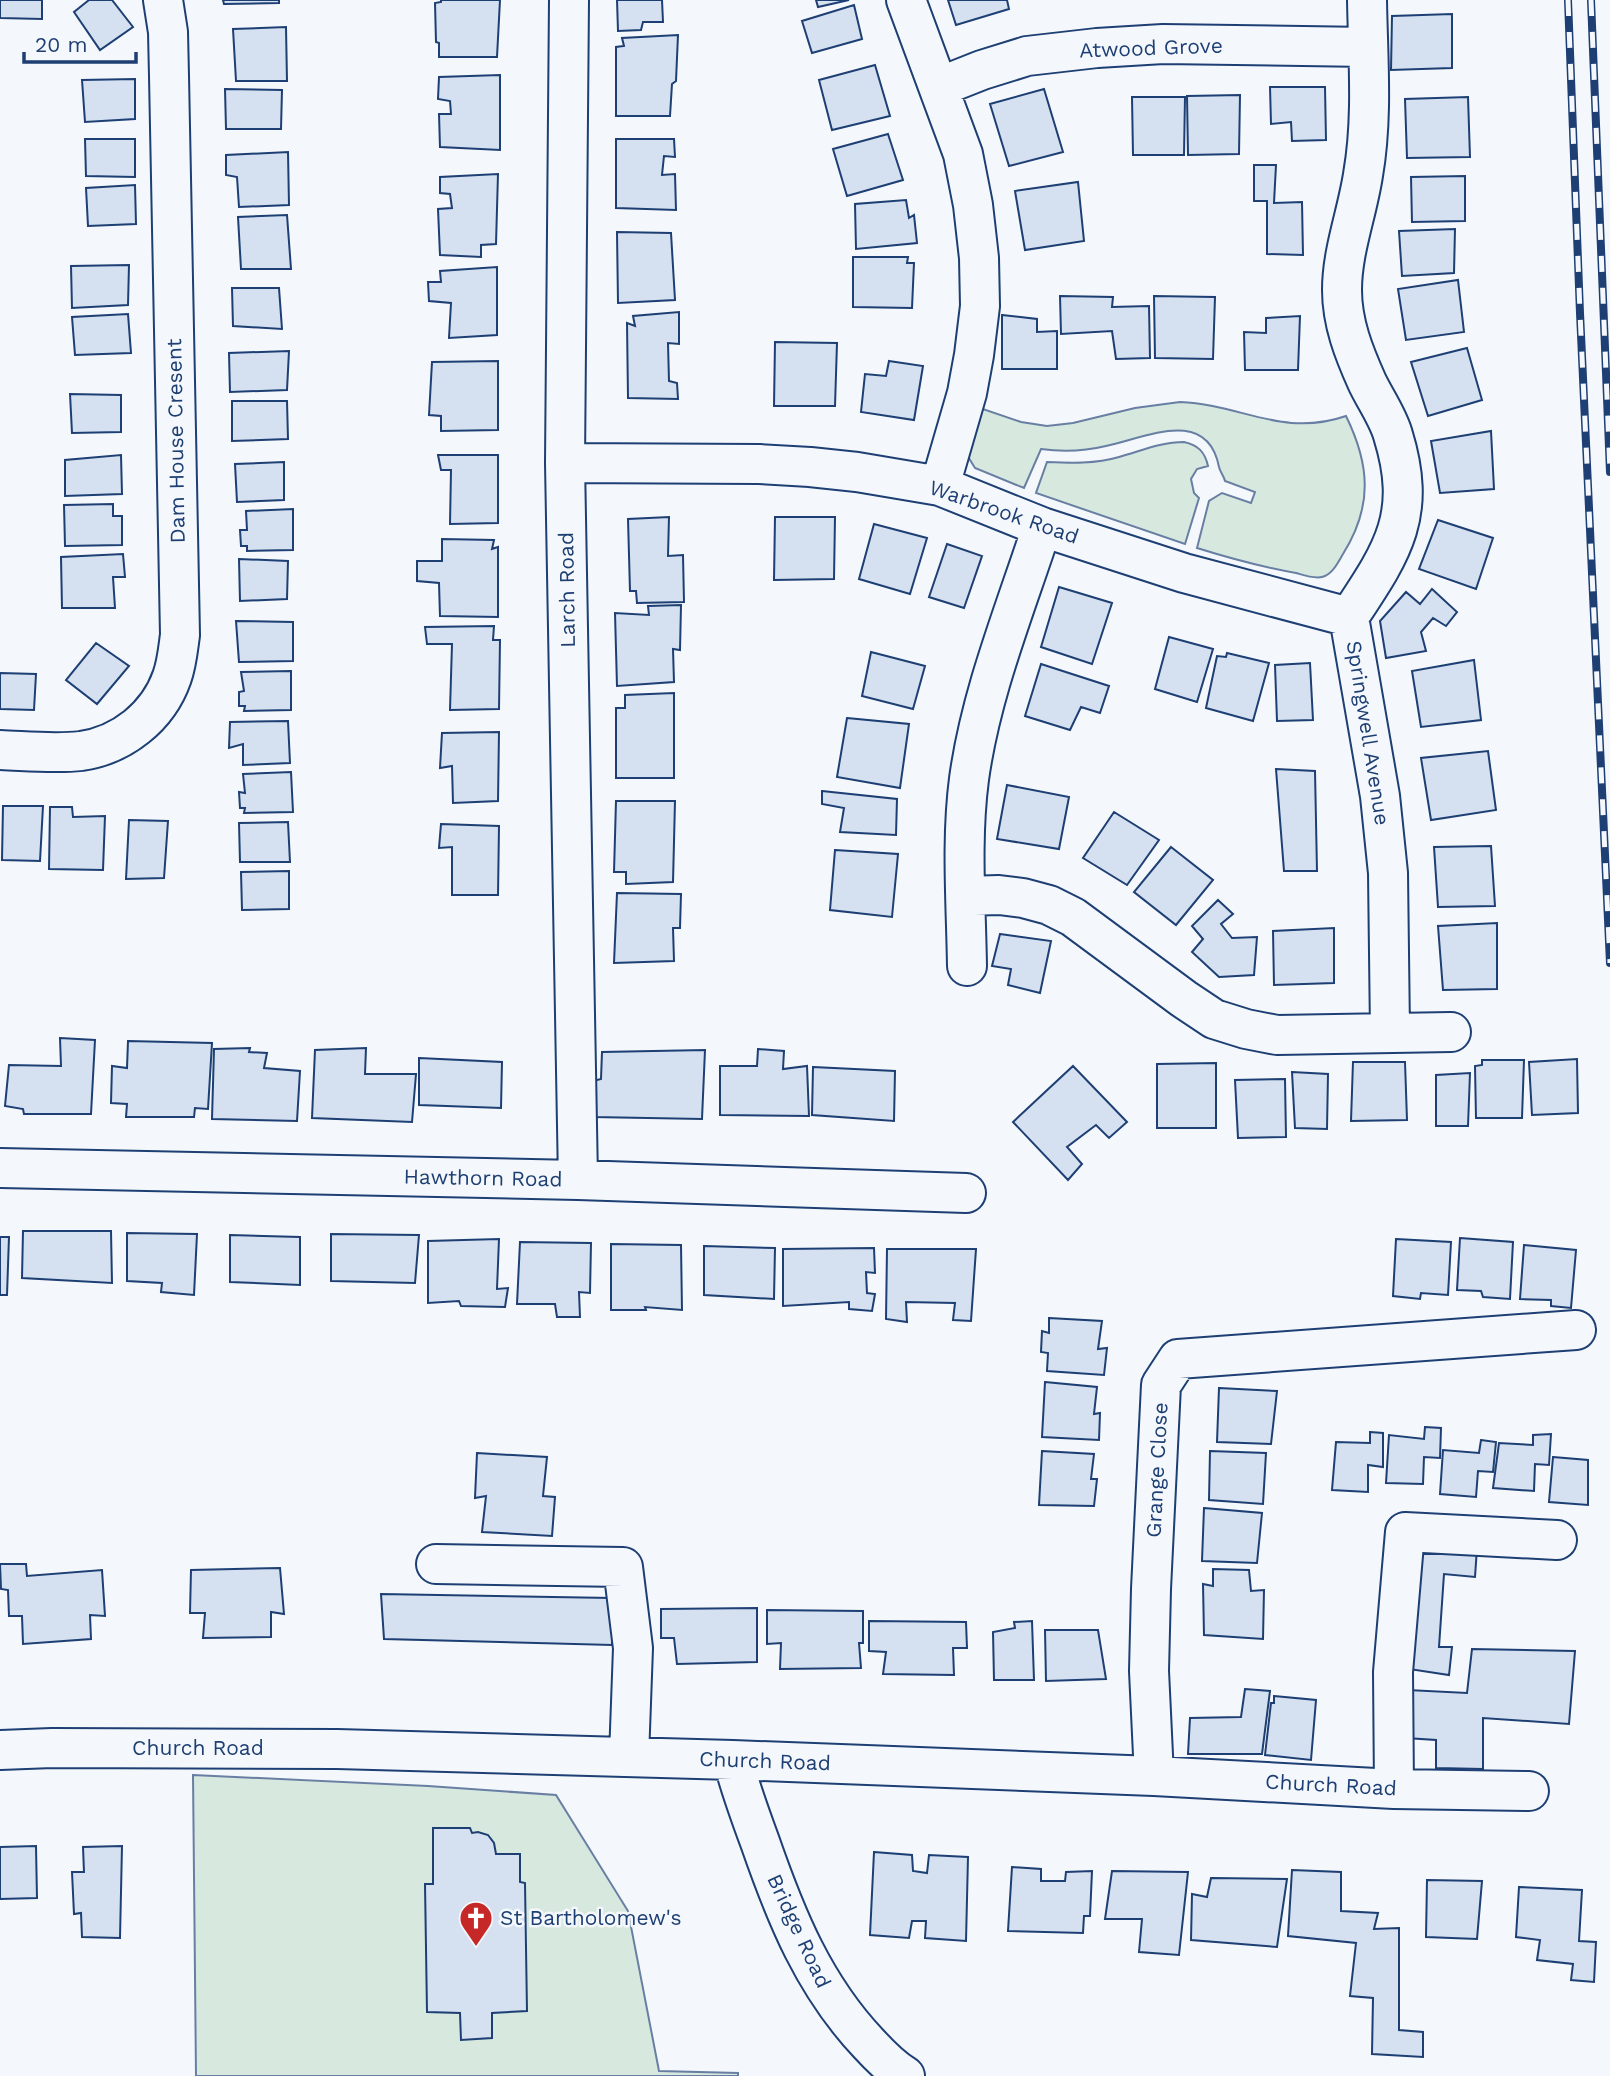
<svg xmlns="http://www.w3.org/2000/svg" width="1610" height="2076" font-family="'Work Sans',sans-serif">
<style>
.green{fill:#d7e8df;stroke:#687fa3;stroke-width:2}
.building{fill:#d5e0f0;stroke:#1d3f73;stroke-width:2}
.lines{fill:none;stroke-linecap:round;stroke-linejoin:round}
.minor-casing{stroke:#1d3f73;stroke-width:42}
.minor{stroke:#f4f7fb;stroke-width:38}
.rail-casing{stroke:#1d3f73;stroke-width:8}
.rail{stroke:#f4f7fb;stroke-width:5;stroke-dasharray:16;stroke-linecap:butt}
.labels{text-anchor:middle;stroke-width:5;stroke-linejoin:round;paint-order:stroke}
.street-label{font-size:21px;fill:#1d3f73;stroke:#f4f7fb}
.poi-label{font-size:21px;fill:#1d3f73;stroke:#f4f7fb;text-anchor:start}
</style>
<rect width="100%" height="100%" fill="#f4f7fb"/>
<path class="green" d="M1180 402C1241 404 1282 438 1346 416 1370 465 1373 506 1343 554 1338 562 1333 574 1322 577 1314 579 1303 575 1296 573 1262 567 1229 558 1197 548L1209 501 1222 493 1251 503 1255 492 1225 481C1224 476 1220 472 1219 467 1207 406 1145 438 1106 446 1085 451 1063 452 1041 449L1024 488 975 468 967 455 980 408 1021 422 1047 426 1073 423 1135 408Z
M1184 442C1198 445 1205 452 1208 466L1197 469 1191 479 1194 493 1199 498 1185 544 1036 493 1047 462C1071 463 1095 464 1119 457 1141 451 1161 442 1184 442Z
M193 1775 428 1786 556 1795 628 1911 659 2071 738 2073V2076H196Z"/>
<path class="building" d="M0 0H42V19L0 18Z
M89 0H112L133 27 100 50 74 12Z
M223 0H279V3L224 4Z
M441 0H500L497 57H439V43L436 42 435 3 441 2Z
M617 0H662L663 22H643L641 30 618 31Z
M816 0H849L818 7Z
M948 0H1007L1009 9 956 25Z
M854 5 862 39 812 53 802 21Z
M1452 14V68L1391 70 1392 16Z
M286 27 287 81H236L233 29Z
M678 35 676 81 672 84 670 116H616V47L624 46 622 38Z
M875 65 890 116 832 130 819 80Z
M500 75V150L440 147 439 114H451L450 101 438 99 439 77Z
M135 79V119L85 122 82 80Z
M1270 87H1325L1326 140 1292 141 1291 122 1271 124Z
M225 89 282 90 281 129H226Z
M1044 89 1063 152 1009 166 990 104Z
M1240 95 1239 154 1188 155 1187 96Z
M1132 97H1185L1184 155H1133Z
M1468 97 1470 157 1407 158 1405 99Z
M888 134 903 180 847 196 833 149Z
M85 139H135V177L86 176Z
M616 139H674L675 157 664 156 662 175 675 174 676 210 616 208Z
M288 152 289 205 239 207 237 177 226 175V155Z
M1254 165H1276L1274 203 1302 202 1303 255 1267 254V201H1254Z
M498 174 496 244 481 245V257L440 255 438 209 452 208 450 194 440 193V177Z
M1465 176V221L1412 222 1411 177Z
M1078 182 1084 241 1025 250 1015 191Z
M135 185 136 224 88 226 86 188Z
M906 200 909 218 914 215 917 243 856 249 855 204Z
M287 215 291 269H241L238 217Z
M1455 229 1454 273 1402 276 1399 231Z
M617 232 671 233 675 300 618 303Z
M853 257H908L907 263H914L912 308 853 307Z
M129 265 128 305 72 308 71 266Z
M497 267V335L449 338 451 303 429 301 428 282H441L440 271Z
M1458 280 1464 332 1406 340 1398 289Z
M232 288H279L282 329 233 326Z
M1060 296 1113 297 1112 307 1149 306 1150 358 1116 359 1112 331 1061 334Z
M1154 296 1215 297 1213 359 1155 358Z
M679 312V344L668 343 669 381 677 383 678 399 628 398 627 323 635 326 633 316Z
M128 314 131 353 75 355 72 317Z
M1002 315 1037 319V332L1057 331V369H1002Z
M1300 316 1298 370H1245L1244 332 1266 333V318Z
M775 342 837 343 835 406H774Z
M1467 348 1482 400 1428 416 1411 362Z
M289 351 287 390 230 392 229 353Z
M498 361V430L441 431V416L429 415 432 362Z
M889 361 923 366 914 420 861 412 865 374 886 376Z
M70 394 121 395V432L72 433Z
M232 401H287L288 439 232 441Z
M1491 431 1494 489 1440 493 1431 441Z
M121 455 122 494 65 496V460Z
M438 455H498V523L450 524 451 470H441Z
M284 462V500L237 502 235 464Z
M113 504V516H122V545L65 546 64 505Z
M293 509V550L247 551V546H241L240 530H247L246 511Z
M669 517 668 556 683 555 684 602 637 603 636 591H630L628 519Z
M775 517H835L834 579 774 580Z
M1438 520 1493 538 1476 589 1419 569Z
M874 524 927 538 910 594 859 579Z
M442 539 494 540 492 549 498 547V617L440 616 439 583 417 581V561H442Z
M947 544 982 556 964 608 929 597Z
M123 554 125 577H113L115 608H62L61 557Z
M239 559 288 561 287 599 240 601Z
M1059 587 1112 603 1092 664 1041 647Z
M1432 589 1457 612 1446 626 1433 618 1421 632 1426 651 1386 658 1380 621 1406 592 1420 604Z
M681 605 680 650 673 649 674 682 617 686 615 613 649 615 648 606Z
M236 621 293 622V661L239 662Z
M494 626 493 640H500L499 709 450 710 452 644H427L425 627Z
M1169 637 1213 649 1197 702 1155 689Z
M96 643 129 666 97 704 66 680Z
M871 652 925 666 913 709 862 696Z
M1227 653 1269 663 1253 721 1206 708 1217 656 1226 657Z
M1474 660 1481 720 1421 727 1412 671Z
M1310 663 1313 720 1277 721 1275 665Z
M1041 664 1109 686 1100 713 1081 707 1070 730 1025 716Z
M291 671V710L244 711 245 706H239V692L244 691 241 672Z
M0 673 36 674 34 710 0 709Z
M674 693V778H616V708H625V695Z
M847 718 909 724 900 788 837 777Z
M288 721 290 763 243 765V744L229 748 230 722Z
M499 732 498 801 453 803 452 766 440 768 442 733Z
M1488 751 1496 810 1431 820 1421 758Z
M1276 769 1315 771 1317 871H1284Z
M291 772 293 812 244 813 245 808H240L239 792 245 793 243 774Z
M1007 785 1069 797 1059 849 997 839Z
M822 791 897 799 896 835 840 832 844 808 822 804Z
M616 801H675L673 882 626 884V872H614Z
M3 806H43L40 861 2 860Z
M50 807H72L73 817 105 816 103 870 49 869Z
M1114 812 1159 840 1127 885 1083 858Z
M129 820 168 821 164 878 126 879Z
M288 822 290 862H240L239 823Z
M441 824 499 826 498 895H452V847L439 848Z
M1491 846 1495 906 1438 907 1434 847Z
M1171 847 1213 880 1176 925 1134 892Z
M835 850 898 854 892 917 830 910Z
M289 871V909L242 910 241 872Z
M617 893 681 894 680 928H673L674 961 614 963Z
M1218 900 1233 914 1221 924 1232 938 1257 937 1254 975 1219 977 1192 952 1203 939 1192 926Z
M1497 923V989L1443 990 1438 926Z
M1334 928V983L1274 985 1273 931Z
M1000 934 1051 941 1040 993 1008 985 1011 969 992 966Z
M60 1038 95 1040 91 1114H24L23 1109 5 1106 9 1065 61 1066Z
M128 1041 212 1043 208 1109 195 1108 194 1117H126L127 1104 111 1103 112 1066 127 1068Z
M250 1048 249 1052 267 1053 264 1068 300 1071 297 1121 212 1119 214 1049Z
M366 1048 365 1074H416L412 1122 312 1118 315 1050Z
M758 1049 784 1051 783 1069 807 1066 809 1116 720 1115V1066H757Z
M705 1050 702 1119 593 1117V1081L601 1079 602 1052Z
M419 1058 502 1062 501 1108 419 1105Z
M1577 1059 1578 1113 1532 1115 1529 1062Z
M1482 1060H1524L1522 1118H1476L1475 1066 1482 1065Z
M1353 1062H1405L1407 1120 1351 1121Z
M1216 1063V1128H1157V1064Z
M1073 1066 1127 1122 1109 1138 1096 1125 1067 1147 1082 1164 1068 1180 1013 1122Z
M813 1067 895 1071 894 1121 812 1115Z
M1292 1072 1328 1074 1327 1129 1295 1128Z
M1470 1073 1468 1126H1436V1075Z
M1285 1079 1286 1137 1238 1138 1235 1080Z
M23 1231H111L112 1283 22 1278Z
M127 1233 197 1234 194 1295 161 1292 162 1283 127 1281Z
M331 1234 419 1235 415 1283 331 1281Z
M230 1235 300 1237V1285L230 1282Z
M0 1237H9L7 1295H0Z
M1460 1238 1513 1242 1510 1299 1483 1297 1481 1291 1457 1290Z
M499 1239 497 1289 508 1288 505 1307 461 1306 459 1301 428 1303V1241Z
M1396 1239 1451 1242 1448 1295 1421 1293 1420 1299 1393 1296Z
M520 1242 591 1243 590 1293 579 1292 580 1317H557L555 1304H517Z
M611 1244 681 1245 682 1310 645 1307 646 1310H611Z
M1524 1245 1576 1250 1571 1308 1551 1306V1300L1520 1299Z
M704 1246 775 1248 774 1299 704 1295Z
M874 1248 875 1273 866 1272 867 1293 875 1294 872 1311 849 1309V1302L783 1306V1249Z
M887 1249H976L971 1321 953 1320 955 1303 906 1302 907 1322 886 1319Z
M1049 1318 1102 1321 1098 1349 1107 1348 1104 1375 1047 1371 1048 1353 1041 1352 1042 1331 1049 1333Z
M1045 1382 1097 1387 1094 1414 1100 1413 1099 1440 1042 1437Z
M1219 1388 1277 1391 1271 1444 1217 1442Z
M1425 1427 1441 1428 1440 1458 1424 1457 1423 1484 1386 1483 1389 1435 1424 1439Z
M1370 1432 1383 1433V1467L1368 1465V1492L1332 1490 1336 1442 1370 1443Z
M1551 1434 1549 1465 1535 1464 1534 1491 1493 1488 1499 1443 1533 1445V1435Z
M1481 1440 1496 1442 1493 1472 1478 1471 1476 1497 1440 1494 1443 1450 1479 1453Z
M1042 1451 1094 1454 1091 1479H1097L1094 1506 1039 1505Z
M1210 1451 1266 1453 1263 1504 1209 1500Z
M477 1453 547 1457 543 1496 555 1497 552 1536 482 1532 486 1496 475 1498Z
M1553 1457 1588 1460V1505L1549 1502Z
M1204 1508 1262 1513 1257 1563 1202 1561Z
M1416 1544 1477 1548 1475 1577 1444 1574 1439 1647H1452L1449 1675 1409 1669Z
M0 1564H26L27 1576 102 1570 105 1616 90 1615 91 1639 23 1644 22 1616H9L8 1590 1 1589Z
M280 1568 284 1614 271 1612V1637L203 1638 205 1613H190L191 1570Z
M1213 1569 1249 1570 1251 1591 1264 1590 1263 1639 1204 1635 1203 1584 1213 1586Z
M381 1594 612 1598V1645L384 1639Z
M757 1608V1662L677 1664 674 1638H661V1609Z
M767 1610 863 1611V1643H859L861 1668 780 1669 781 1643 767 1644Z
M869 1621 966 1622 967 1648H953L954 1675 883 1674 886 1652 869 1651Z
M1032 1621 1034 1680H994L993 1632 1015 1628 1014 1622Z
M1045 1630H1098L1106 1679 1046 1681Z
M1472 1649 1575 1651 1569 1724 1483 1718V1769L1436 1768V1740L1406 1738 1408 1690 1467 1693Z
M1245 1689 1270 1691 1262 1754H1188L1190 1718 1241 1717Z
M1274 1696 1316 1700 1311 1760 1265 1755 1271 1703H1274Z
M433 1828H470L472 1833 478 1832 488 1835 494 1843 496 1854H520V1882L525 1883 527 2011 492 2013V2038L461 2040 460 2013 427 2012 425 1884H433Z
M36 1846 37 1898 0 1899V1847Z
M122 1846 120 1938 82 1937 81 1913 74 1914 72 1872H84L83 1847Z
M874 1852 912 1855 913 1871 927 1873 929 1855 968 1857 966 1941 925 1938 926 1921H912L909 1938 870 1935Z
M1012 1867 1041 1869V1881H1065L1066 1872 1092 1871 1090 1916H1084L1083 1933 1008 1931Z
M1292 1870 1341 1872V1911L1378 1913 1374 1929 1399 1928V2030L1423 2032V2057L1372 2054 1373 1998 1350 1996 1356 1943 1288 1936Z
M1112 1871 1188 1872 1179 1955 1139 1952 1142 1919H1105Z
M1211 1878 1287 1879 1277 1947 1191 1940 1192 1894 1207 1897Z
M1427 1880 1482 1881 1477 1939 1426 1937Z
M1519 1887 1582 1890 1579 1941 1596 1942 1594 1982 1571 1980 1573 1964 1537 1960 1540 1940 1516 1937Z"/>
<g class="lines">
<defs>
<path id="minor" d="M569 0 565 463 578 1180
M906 0 963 154 973 205 979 258 980 306 974 355 967 393 940 486
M1367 0C1368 58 1373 118 1363 175 1357 214 1342 251 1342 290 1342 323 1354 353 1367 382 1375 399 1388 417 1393 435 1418 516 1392 552 1349 617L1380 796 1388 873 1390 1032
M939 87 982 70 1027 56 1097 48 1163 44 1368 47
M565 463 759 464 810 467 857 472 940 486 1042 527 1184 573 1349 617
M0 750C27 751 54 754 81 751 122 745 158 717 172 677 177 663 178 649 180 635L169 76 168 32 163 0
M966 896 999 895 1023 898 1049 905 1073 917 1184 999 1214 1019 1246 1029 1277 1035 1451 1032
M967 966C966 903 961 840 969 779 981 692 1015 610 1042 527
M0 1168 578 1180 966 1193
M436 1564 623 1567 633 1648 629 1757
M0 1750 52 1748 337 1749 733 1760 1154 1776 1394 1789 1529 1791
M733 1760C740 1788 750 1815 760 1842 786 1917 814 1986 869 2044 880 2056 892 2068 905 2076
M1154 1776 1149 1671 1151 1589 1161 1385 1178 1359 1576 1330
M1394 1789 1393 1672 1405 1532 1557 1540"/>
</defs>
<use href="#minor" class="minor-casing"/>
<use href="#minor" class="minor"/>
<defs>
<path id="rail" d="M1568 0 1580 313 1610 963
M1591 0 1610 472"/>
</defs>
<use href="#rail" class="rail-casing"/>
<use href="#rail" class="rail"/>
</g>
<defs>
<symbol id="church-pin" viewBox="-11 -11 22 30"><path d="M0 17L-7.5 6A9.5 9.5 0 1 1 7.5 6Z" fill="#c62828" stroke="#f4f7fb"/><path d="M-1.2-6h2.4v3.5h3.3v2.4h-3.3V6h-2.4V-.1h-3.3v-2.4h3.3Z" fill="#fff"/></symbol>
</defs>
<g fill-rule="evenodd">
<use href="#church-pin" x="457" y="1899" width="38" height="52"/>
</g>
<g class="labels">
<g class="street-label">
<text transform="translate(1151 48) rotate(-2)" y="7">Atwood Grove</text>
<text transform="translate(176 441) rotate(-91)" y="7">Dam House Cresent</text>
<text transform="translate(1004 512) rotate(19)" y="7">Warbrook Road</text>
<text transform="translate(567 590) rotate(-91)" y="7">Larch Road</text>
<text transform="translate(1368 733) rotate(81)" y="7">Springwell Avenue</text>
<text transform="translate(483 1178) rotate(1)" y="7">Hawthorn Road</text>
<text transform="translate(1157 1470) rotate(-87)" y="7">Grange Close</text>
<text x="198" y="1755">Church Road</text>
<text transform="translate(765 1761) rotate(2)" y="7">Church Road</text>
<text transform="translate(1331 1785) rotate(3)" y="7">Church Road</text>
<text transform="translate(799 1931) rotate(65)" y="7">Bridge Road</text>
</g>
<g class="poi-label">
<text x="500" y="1925">St Bartholomew's</text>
</g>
</g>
<path d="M24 52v10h112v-10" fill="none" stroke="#1d3f73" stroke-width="3.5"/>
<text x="35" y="52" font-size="21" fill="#1d3f73" stroke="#f4f7fb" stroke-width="5" paint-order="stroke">20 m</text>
</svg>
